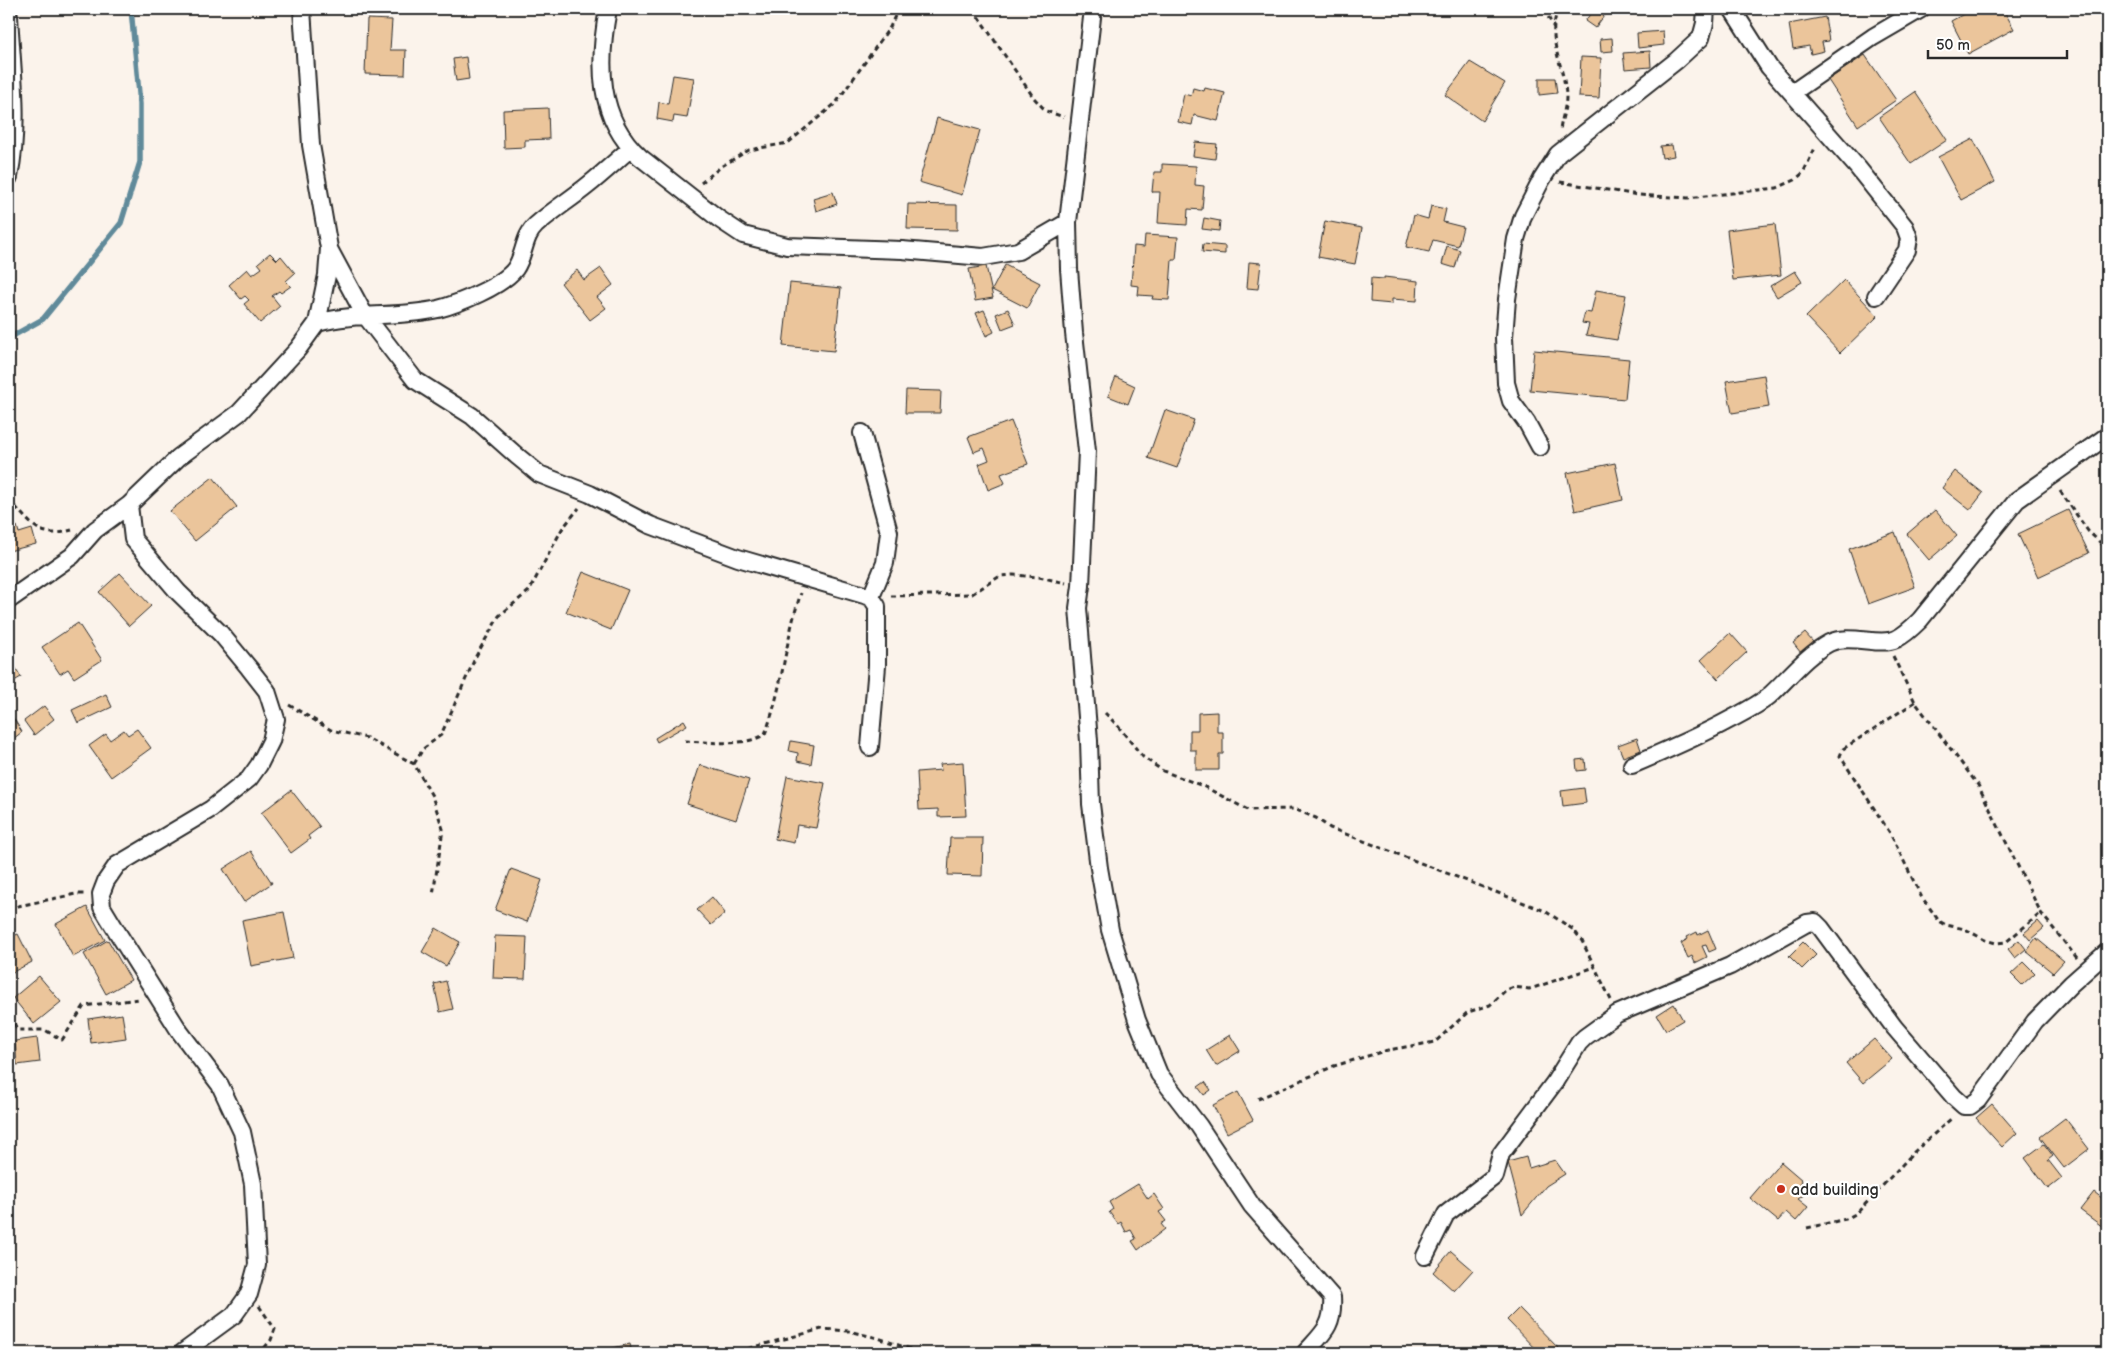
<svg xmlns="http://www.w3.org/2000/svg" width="2116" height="1362" font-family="'Balsamiq Sans',sans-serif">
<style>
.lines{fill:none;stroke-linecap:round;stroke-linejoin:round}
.stream{stroke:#608a9a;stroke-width:5.5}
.building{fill:#ebc59b;stroke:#2b2b2b}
.minor-casing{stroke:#2b2b2b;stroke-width:20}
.path{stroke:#2b2b2b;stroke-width:3;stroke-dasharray:5 4;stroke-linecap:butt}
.minor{stroke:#fff;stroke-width:16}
.poi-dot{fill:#c8321e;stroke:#fff;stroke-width:2}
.labels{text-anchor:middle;stroke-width:4.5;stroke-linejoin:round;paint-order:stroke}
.poi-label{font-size:16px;fill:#2b2b2b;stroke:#fff;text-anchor:start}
</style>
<rect width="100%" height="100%" fill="#fbf3eb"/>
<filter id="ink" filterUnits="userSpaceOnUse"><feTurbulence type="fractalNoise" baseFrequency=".02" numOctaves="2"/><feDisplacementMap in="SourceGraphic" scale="10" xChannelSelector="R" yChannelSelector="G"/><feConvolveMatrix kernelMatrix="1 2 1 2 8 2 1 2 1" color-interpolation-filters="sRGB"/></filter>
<g filter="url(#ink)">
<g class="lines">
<path class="stream" d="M9 338 43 319 121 223 140 162V104L131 9"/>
</g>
<path class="building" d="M550 9H582L580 15Z
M1594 9 1604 16 1595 28 1585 21Z
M1651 9H1665V13L1651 12Z
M1973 9H2003L2014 29 1968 54 1951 21Z
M1825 17 1829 41 1822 42 1824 51 1811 54 1809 46 1793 49 1789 24Z
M367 19 392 20 390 50H406L405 75 365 74Z
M1663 31 1664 45 1638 48 1637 33Z
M1612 38 1613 51 1601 52 1600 39Z
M1650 51 1651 67 1625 69 1623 53Z
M1865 55 1896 100 1858 126 1828 80Z
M466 57 469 79 456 81 453 59Z
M1581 57 1601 58 1599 98 1579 97Z
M1470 62 1505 83 1482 121 1445 95Z
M673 75 694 78 687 118 674 116 673 122 657 119 659 102 668 104Z
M1539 78H1555L1557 93 1539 95Z
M1193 88 1204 91 1205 88 1225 93 1218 121 1194 115 1192 125 1178 122 1184 94 1191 96Z
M1915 92 1947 140 1911 164 1879 117Z
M548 108 549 139 525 140V147L504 148 503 110Z
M937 118 980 130 962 195 919 182Z
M1973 139 1995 182 1961 200 1938 157Z
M1195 142 1217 144 1215 159 1193 156Z
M1672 145 1674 156 1662 158 1660 146Z
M1162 164 1196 166 1195 185 1204 186 1202 210 1188 209 1187 225 1158 223 1160 192H1152L1154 172H1162Z
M833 192 837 204 816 211 813 198Z
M908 204 957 205V230L907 229Z
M1431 206 1446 209 1443 222 1463 227 1458 246 1433 240 1429 252 1406 247 1414 215 1428 219Z
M1204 218 1220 221 1219 231 1202 229Z
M1325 221 1362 228 1355 264 1318 257Z
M1775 224 1781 275 1733 280 1727 230Z
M1145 235 1178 237 1176 260H1172L1169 300 1152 299 1153 296 1138 295 1139 286 1131 285 1134 246 1144 247Z
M1203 244 1225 246V254L1202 252Z
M1447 246 1460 250 1455 268 1442 264Z
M270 253 277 260 281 256 295 273 286 281 291 286 281 293 279 291 272 296 280 306 260 323 244 304 249 300 245 296 241 299 229 285 247 269 252 275 262 268 258 263Z
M1249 262 1261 263 1258 289 1247 288Z
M1005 265 1040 283 1027 308 992 290Z
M986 266 993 298 975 301 969 269Z
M601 268 613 285 597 297 606 308 590 320 561 283 577 270 584 280Z
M1795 271 1802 282 1777 297 1770 286Z
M1384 277 1418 281 1417 301 1392 299V304L1370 302 1371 278 1384 279Z
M1844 280 1878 316 1840 353 1806 317Z
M790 283 841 288 834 351 783 346Z
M1596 290 1626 295 1617 340 1586 335 1589 324 1582 323 1585 312 1591 313Z
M1008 309 1015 324 1002 329 996 314Z
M984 310 994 332 986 336 976 313Z
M1534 350 1629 359 1625 399 1530 390Z
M1764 375 1769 407 1732 413 1726 381Z
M1116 377 1135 386 1128 404 1108 396Z
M906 390 941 391 940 413H905Z
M1165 410 1194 420 1177 468 1148 458Z
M1011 421 1028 464 1001 474 1005 483 988 490 979 464 989 460 984 448 974 452 968 437Z
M1615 463 1623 500 1575 511 1567 473Z
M1955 471 1983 493 1970 510 1942 488Z
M213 477 237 507 195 541 170 511Z
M1935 510 1957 536 1929 560 1907 534Z
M2068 510 2089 553 2038 577 2018 534Z
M17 526 19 533 32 529 36 544 9 551V528Z
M1895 532 1915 587 1868 604 1849 549Z
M583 572 628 590 611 630 566 612Z
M120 573 151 606 129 626 99 592Z
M78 623 102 660 74 678 68 669 60 674 42 647Z
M1730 633 1747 652 1718 679 1701 660Z
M1805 633 1813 642 1801 653 1793 643Z
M9 657 21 677 9 684 11 687 9 689Z
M106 694 112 707 78 723 72 710Z
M44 706 54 719 34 735 24 721Z
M1217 712V732H1223V754H1219V770H1196V750H1190V730H1198V713Z
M12 716 22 732 9 742V718Z
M684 720 687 725 657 742 655 738Z
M137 729 151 748 111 777 89 746 106 734 110 740 124 730 128 735Z
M1637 738 1641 750 1623 757 1618 745Z
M791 741 814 745 811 764 797 761 798 753 789 751Z
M1585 759 1586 770 1577 771 1576 760Z
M963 762 966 816 938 817V809L919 810 917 772 941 770 940 764Z
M700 765 749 780 736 820 687 804Z
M787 776 825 783 816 828 797 825 794 843 775 839Z
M1584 788 1586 803 1563 806 1561 791Z
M291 790 320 827 308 836 310 839 291 853 261 813Z
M950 838H983L982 876 948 875Z
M251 851 272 883 244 902 223 869Z
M511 869 542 880 527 922 495 910Z
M712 897 725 913 711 925 697 910Z
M87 907 105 940 73 957 56 924Z
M284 912 293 958 251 966 242 920Z
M2038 921 2044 928 2030 940 2024 933Z
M436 928 460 942 446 966 422 952Z
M1708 930 1716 949 1709 952 1706 945 1702 946 1707 957 1695 963 1692 956 1688 958 1681 943 1688 939 1687 937 1697 932 1698 935Z
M18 934 32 962 9 974V938Z
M495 936 527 937 525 979 493 978Z
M2036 938 2064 961 2053 973 2026 951Z
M108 940 131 980 106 994 84 954Z
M2019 940 2026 949 2015 958 2008 949Z
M1803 942 1816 955 1802 969 1789 956Z
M2024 962 2035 973 2022 985 2011 974Z
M39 976 61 1002 34 1024 13 998Z
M446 981 453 1009 440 1012 434 984Z
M1674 1004 1683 1020 1666 1030 1657 1015Z
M122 1014 126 1038 91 1043 88 1019Z
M1230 1035 1240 1051 1216 1066 1206 1050Z
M37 1038 40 1062 17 1065 15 1041Z
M1874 1039 1892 1059 1863 1083 1846 1063Z
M1205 1082 1211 1090 1204 1095 1198 1087Z
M1238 1092 1253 1120 1227 1133 1213 1105Z
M1992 1104 2017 1133 2002 1147 1976 1118Z
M2065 1118 2089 1149 2064 1168 2040 1137Z
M2044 1144 2053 1156 2048 1160 2062 1178 2048 1189 2025 1158Z
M1526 1157 1529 1168 1555 1160 1565 1174 1546 1186 1522 1215 1508 1162Z
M1781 1162 1802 1180 1800 1185 1808 1192 1798 1199 1808 1207 1796 1221 1786 1212 1778 1221 1750 1198Z
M1138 1184 1148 1199 1154 1194 1164 1209 1159 1212 1166 1221 1161 1224 1165 1229 1138 1250 1132 1241 1136 1239 1131 1230 1126 1232 1121 1222 1118 1224 1109 1212 1113 1209 1109 1202Z
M2094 1192 2107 1202V1221L2103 1227 2080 1210Z
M1451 1251 1473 1270 1454 1291 1433 1272Z
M1519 1308 1563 1353H1539L1507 1320Z
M630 1344 632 1353H591Z"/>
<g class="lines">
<defs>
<path id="minor" d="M608 9C598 62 597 118 640 157L719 219 743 235 787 246 902 250 983 257 1018 251 1068 222
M1093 9 1068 222 1069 269 1074 333 1087 451 1081 586 1078 608 1089 741 1091 804 1099 868 1110 930 1137 1020 1159 1074 1199 1126 1252 1206 1332 1297C1334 1326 1323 1333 1305 1353
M1732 9 1769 67 1858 168 1905 227 1909 238 1907 250 1876 296
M9 16C12 70 20 124 9 177
M1792 93 1873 37 1921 9
M329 249 364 314 415 380 472 416 517 456 539 474 590 494 650 525 738 558 871 597 877 606V666L870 747
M317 323C357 312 398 318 438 309 458 304 502 286 515 269 525 255 523 237 536 225 552 211 571 199 587 186 602 174 616 161 631 148
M862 433 889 532 885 563 871 597
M1540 447 1527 423 1511 401 1506 383 1504 337 1507 299 1516 239 1523 216 1542 179 1558 154 1676 61 1701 38 1705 23 1706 9
M9 600 72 556 95 530 129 505
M1632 765C1665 751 1698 737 1729 720 1742 713 1757 706 1769 696 1788 679 1805 656 1829 643 1850 633 1880 647 1896 639 1905 635 1913 627 1920 620L2017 500 2107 436
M1425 1256 1446 1214 1495 1176 1501 1154 1554 1083 1579 1043 1585 1037 1617 1014 1730 966 1807 923 1815 922 1821 928 1894 1027 1954 1097 1964 1106H1970L1978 1100 2035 1021 2071 984 2107 952
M182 1353 234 1315 249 1294 257 1265 253 1184 242 1132 220 1085 180 1032 119 935 102 907 101 894 106 881 117 865 211 809 249 779 259 765 271 741 276 719 267 691 249 668 221 634 178 592 133 539 129 505 179 457 239 413 298 349 317 323 327 275 329 248 311 145 302 9"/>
</defs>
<use href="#minor" class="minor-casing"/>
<path class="path" d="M973 9 1034 98 1046 111 1064 117
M1544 9 1554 28
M1559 9C1544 36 1566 69 1566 97 1566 108 1561 120 1560 131
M1560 182 1638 195 1688 198 1777 188 1795 180 1803 173 1816 146
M701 183 722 166 749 150 788 143 836 103 890 27 898 9
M2060 491 2088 531 2107 549
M9 500C32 523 37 540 72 530
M891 596 972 594 1000 576 1013 575 1039 577 1066 583
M1893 656 1915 702 1978 785 2041 913 2077 958
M1915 702 1843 749 1840 756 1890 833 1921 896 1939 921 1946 925 1965 929 1985 940 1996 943 2006 942 2041 913
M289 705 331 730 367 738 414 764 432 796 443 829 433 895
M1105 713 1117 725 1143 757 1163 771 1203 786 1248 810 1294 809 1316 818 1330 828 1545 911 1574 930 1582 941 1611 1000
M685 741C708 742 747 747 765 734 783 688 785 639 801 593
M414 764 423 749 441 735 476 656 499 616 529 591 562 529 579 508
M9 911 18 906 76 894H85
M9 1016 18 1030H45L62 1040 84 1006 139 999
M1258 1099 1334 1066 1388 1050 1435 1042 1468 1012 1490 1005 1506 990 1514 987 1529 989 1536 987 1595 967
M1807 1228 1846 1219 1857 1213 1915 1151 1953 1117
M259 1306 275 1329 271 1340 260 1353
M731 1353 822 1329 848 1331 878 1338 922 1353"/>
<use href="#minor" class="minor"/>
</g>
</g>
<circle class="poi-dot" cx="1781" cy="1189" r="5"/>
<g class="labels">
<g class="poi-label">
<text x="1791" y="1195">add building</text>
</g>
</g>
<rect width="2116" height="1362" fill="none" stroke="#fff" stroke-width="30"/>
<rect x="15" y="15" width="2086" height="1332" fill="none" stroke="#2b2b2b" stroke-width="2" filter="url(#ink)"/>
<path d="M1928 50v8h139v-8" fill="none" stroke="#2b2b2b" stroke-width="2.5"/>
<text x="1936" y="50" font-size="15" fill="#2b2b2b" stroke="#ffffff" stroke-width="4" paint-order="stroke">50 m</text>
</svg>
